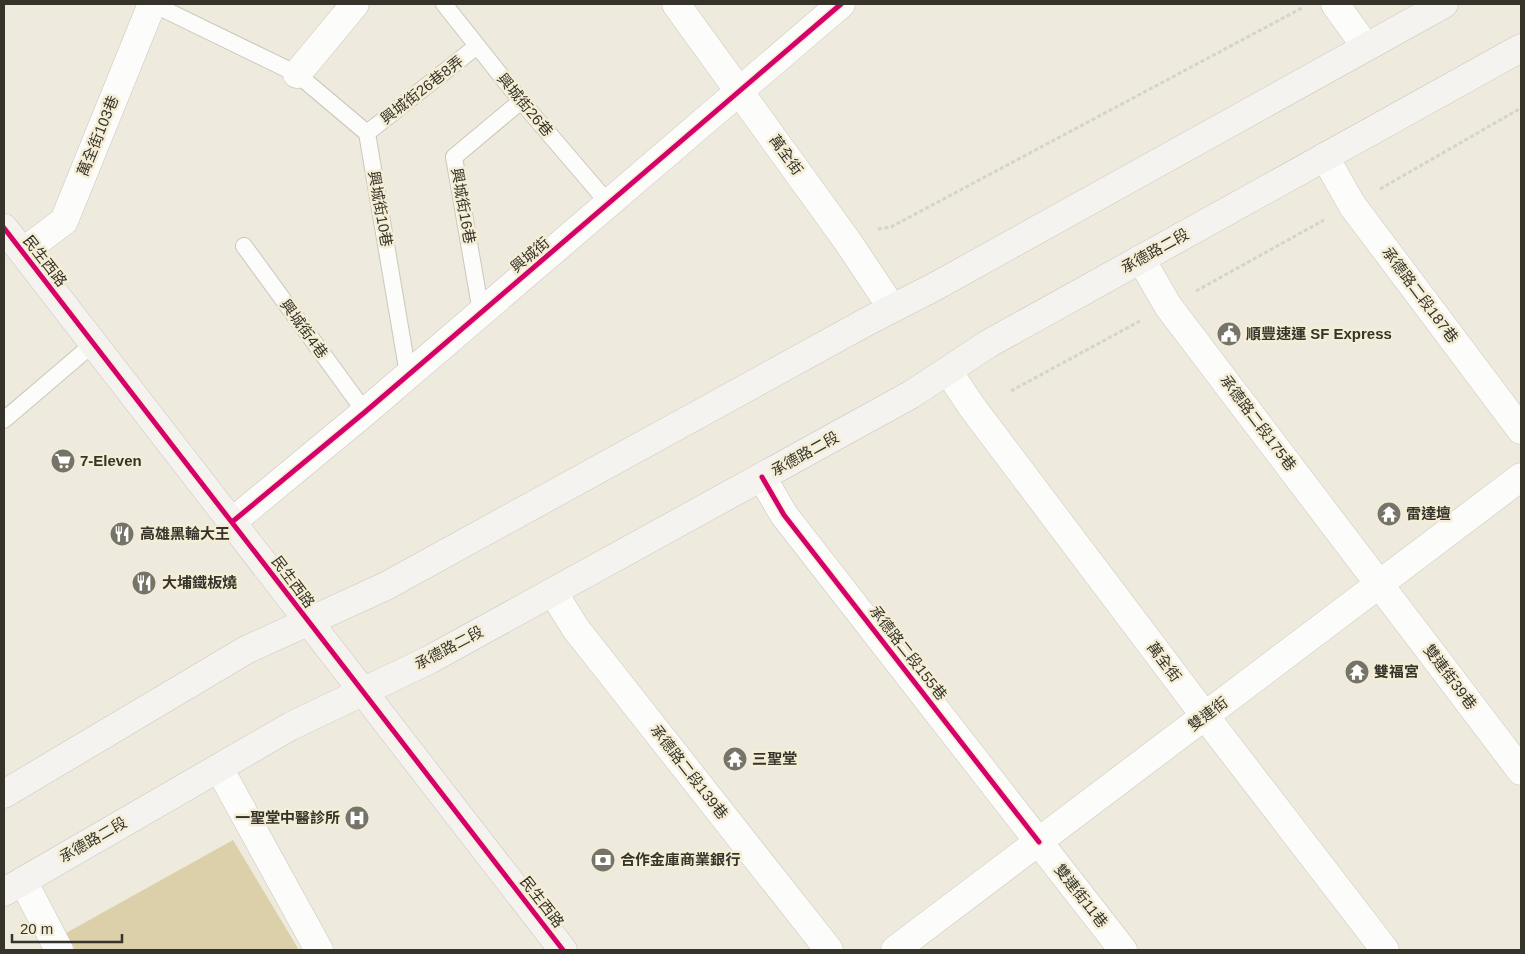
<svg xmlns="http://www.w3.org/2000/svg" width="1525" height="954" font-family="Arial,'Noto Sans TC',sans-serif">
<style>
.green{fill:#dbd0aa}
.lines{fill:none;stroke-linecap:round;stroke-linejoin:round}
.lane-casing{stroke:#cac7bd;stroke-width:18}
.street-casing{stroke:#cac7bd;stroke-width:29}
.secondary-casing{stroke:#cac7bd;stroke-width:29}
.path{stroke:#d4d3cf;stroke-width:3;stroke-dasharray:4 2.5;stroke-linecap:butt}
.lane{stroke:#fcfcfa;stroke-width:16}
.street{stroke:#fcfcfa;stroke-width:28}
.secondary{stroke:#f4f3ef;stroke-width:28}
.cycleway-casing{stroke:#f5eed6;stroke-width:8}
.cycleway{stroke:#d6006c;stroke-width:5}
.labels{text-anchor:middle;stroke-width:5;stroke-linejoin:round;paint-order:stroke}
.street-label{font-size:15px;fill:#36332a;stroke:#f5eed6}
.poi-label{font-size:15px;font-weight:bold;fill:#36332a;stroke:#f5eed6;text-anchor:start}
</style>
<rect width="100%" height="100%" fill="#eeeadd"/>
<path class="green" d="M233 840 299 950H75L66 933Z"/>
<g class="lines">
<defs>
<path id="lane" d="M153 4 297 74 367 133 408 374
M444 4 521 101 609 204
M367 133 477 46
M244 246 365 412
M481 312 454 157 521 101
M4 420 93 344"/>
<path id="street" d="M676 4 848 242 892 308
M1335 4 1366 47
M297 74 355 4
M1325 157 1352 205 1521 430
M23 252 64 221 152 4
M1141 259 1168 306 1521 771
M948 371 972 407 1205 716 1385 950
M762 477 784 515 1123 950
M232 522 365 412 841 4
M553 592 576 629 829 950
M219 768 319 950
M23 881 59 950
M895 950 1521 477"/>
<path id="secondary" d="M4 228 563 950
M4 794 246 650 386 586 868 321 936 286 1444 4
M4 892 291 726 429 660 912 394 988 344 1521 48"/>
</defs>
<use href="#lane" class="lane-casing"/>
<use href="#street" class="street-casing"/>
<use href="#secondary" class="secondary-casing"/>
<path class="path" d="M1380 189 1521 108
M878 229 891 227 1302 8
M1196 291 1324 220
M1011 391 1140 321"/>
<use href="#lane" class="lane"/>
<use href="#street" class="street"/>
<use href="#secondary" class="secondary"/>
<defs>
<path id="cycleway" d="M4 228 563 950
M762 477 784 515 1039 842
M232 522 365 412 841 4"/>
</defs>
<use href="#cycleway" class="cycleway-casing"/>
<use href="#cycleway" class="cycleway"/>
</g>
<defs>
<symbol id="civic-disc" viewBox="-11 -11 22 22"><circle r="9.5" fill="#767369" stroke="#f5eed6"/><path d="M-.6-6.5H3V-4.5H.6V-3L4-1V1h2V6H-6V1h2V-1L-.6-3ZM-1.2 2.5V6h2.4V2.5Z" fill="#fff"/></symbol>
<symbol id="supermarket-disc" viewBox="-11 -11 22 22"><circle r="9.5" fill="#767369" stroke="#f5eed6"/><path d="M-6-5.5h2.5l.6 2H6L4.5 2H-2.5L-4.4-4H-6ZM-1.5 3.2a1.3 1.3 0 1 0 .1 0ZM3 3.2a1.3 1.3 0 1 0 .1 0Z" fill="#fff"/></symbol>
<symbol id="temple-disc" viewBox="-11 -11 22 22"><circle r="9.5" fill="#767369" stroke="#f5eed6"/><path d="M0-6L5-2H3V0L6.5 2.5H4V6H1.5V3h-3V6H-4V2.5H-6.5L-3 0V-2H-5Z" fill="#fff"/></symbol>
<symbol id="restaurant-disc" viewBox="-11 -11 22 22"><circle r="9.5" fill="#767369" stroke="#f5eed6"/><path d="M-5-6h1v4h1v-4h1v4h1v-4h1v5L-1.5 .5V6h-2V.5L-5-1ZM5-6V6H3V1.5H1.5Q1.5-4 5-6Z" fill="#fff"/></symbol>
<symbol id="hospital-disc" viewBox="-11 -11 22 22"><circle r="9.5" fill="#767369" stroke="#f5eed6"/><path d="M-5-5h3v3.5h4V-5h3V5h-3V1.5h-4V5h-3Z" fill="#fff"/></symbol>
<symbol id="bank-disc" viewBox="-11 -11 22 22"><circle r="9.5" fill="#767369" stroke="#f5eed6"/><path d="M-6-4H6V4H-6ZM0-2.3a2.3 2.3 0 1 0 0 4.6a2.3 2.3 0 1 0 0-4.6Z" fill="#fff"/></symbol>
</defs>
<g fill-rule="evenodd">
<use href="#civic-disc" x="1215" y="320" width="28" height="28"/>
<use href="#supermarket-disc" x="49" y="447" width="28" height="28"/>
<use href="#temple-disc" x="1375" y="500" width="28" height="28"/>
<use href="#restaurant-disc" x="108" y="520" width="28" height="28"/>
<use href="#restaurant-disc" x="130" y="569" width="28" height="28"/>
<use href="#temple-disc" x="1343" y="658" width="28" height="28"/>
<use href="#temple-disc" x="721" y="745" width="28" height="28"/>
<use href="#hospital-disc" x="343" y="804" width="28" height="28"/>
<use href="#bank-disc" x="589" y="846" width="28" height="28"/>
</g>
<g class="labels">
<g class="street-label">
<text transform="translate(422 90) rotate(-38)" y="5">興城街26巷8弄</text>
<text transform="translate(525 105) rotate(50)" y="5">興城街26巷</text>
<text transform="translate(98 136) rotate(-68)" y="5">萬全街103巷</text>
<text transform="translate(786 155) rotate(54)" y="5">萬全街</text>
<text transform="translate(463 206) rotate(80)" y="5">興城街16巷</text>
<text transform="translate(380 209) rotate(80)" y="5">興城街10巷</text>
<text transform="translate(1155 251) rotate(-29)" y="5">承德路二段</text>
<text transform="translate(530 255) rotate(-40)" y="5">興城街</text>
<text transform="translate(45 261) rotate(52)" y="5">民生西路</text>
<text transform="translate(1420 295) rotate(53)" y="5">承德路二段187巷</text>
<text transform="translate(304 329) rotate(54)" y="5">興城街4巷</text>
<text transform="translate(1258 423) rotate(53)" y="5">承德路二段175巷</text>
<text transform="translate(805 454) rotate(-29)" y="5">承德路二段</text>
<text transform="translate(293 582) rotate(53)" y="5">民生西路</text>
<text transform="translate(449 648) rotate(-28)" y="5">承德路二段</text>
<text transform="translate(908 653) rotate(52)" y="5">承德路二段155巷</text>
<text transform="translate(1164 662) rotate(53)" y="5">萬全街</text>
<text transform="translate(1450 677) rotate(53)" y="5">雙連街39巷</text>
<text transform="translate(1208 714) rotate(-37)" y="5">雙連街</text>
<text transform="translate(689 772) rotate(52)" y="5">承德路二段139巷</text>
<text transform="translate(93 840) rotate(-30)" y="5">承德路二段</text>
<text transform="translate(1081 896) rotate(52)" y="5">雙連街11巷</text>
<text transform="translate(542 902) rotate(52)" y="5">民生西路</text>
</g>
<g class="poi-label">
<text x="1246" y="339">順豐速運 SF Express</text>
<text x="80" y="466">7-Eleven</text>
<text x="1406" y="519">雷達壇</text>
<text x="140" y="539">高雄黑輪大王</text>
<text x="162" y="588">大埔鐵板燒</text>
<text x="1374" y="677">雙福宮</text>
<text x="752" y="764">三聖堂</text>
<text x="340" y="823" text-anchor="end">一聖堂中醫診所</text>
<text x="620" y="865">合作金庫商業銀行</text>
</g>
</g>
<rect width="1525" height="954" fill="none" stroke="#36332a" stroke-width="10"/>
<path d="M12 934v8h110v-8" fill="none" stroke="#36332a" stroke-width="2.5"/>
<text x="20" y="934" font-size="15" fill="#36332a" stroke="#f5eed6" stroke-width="4" paint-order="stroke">20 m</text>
</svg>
